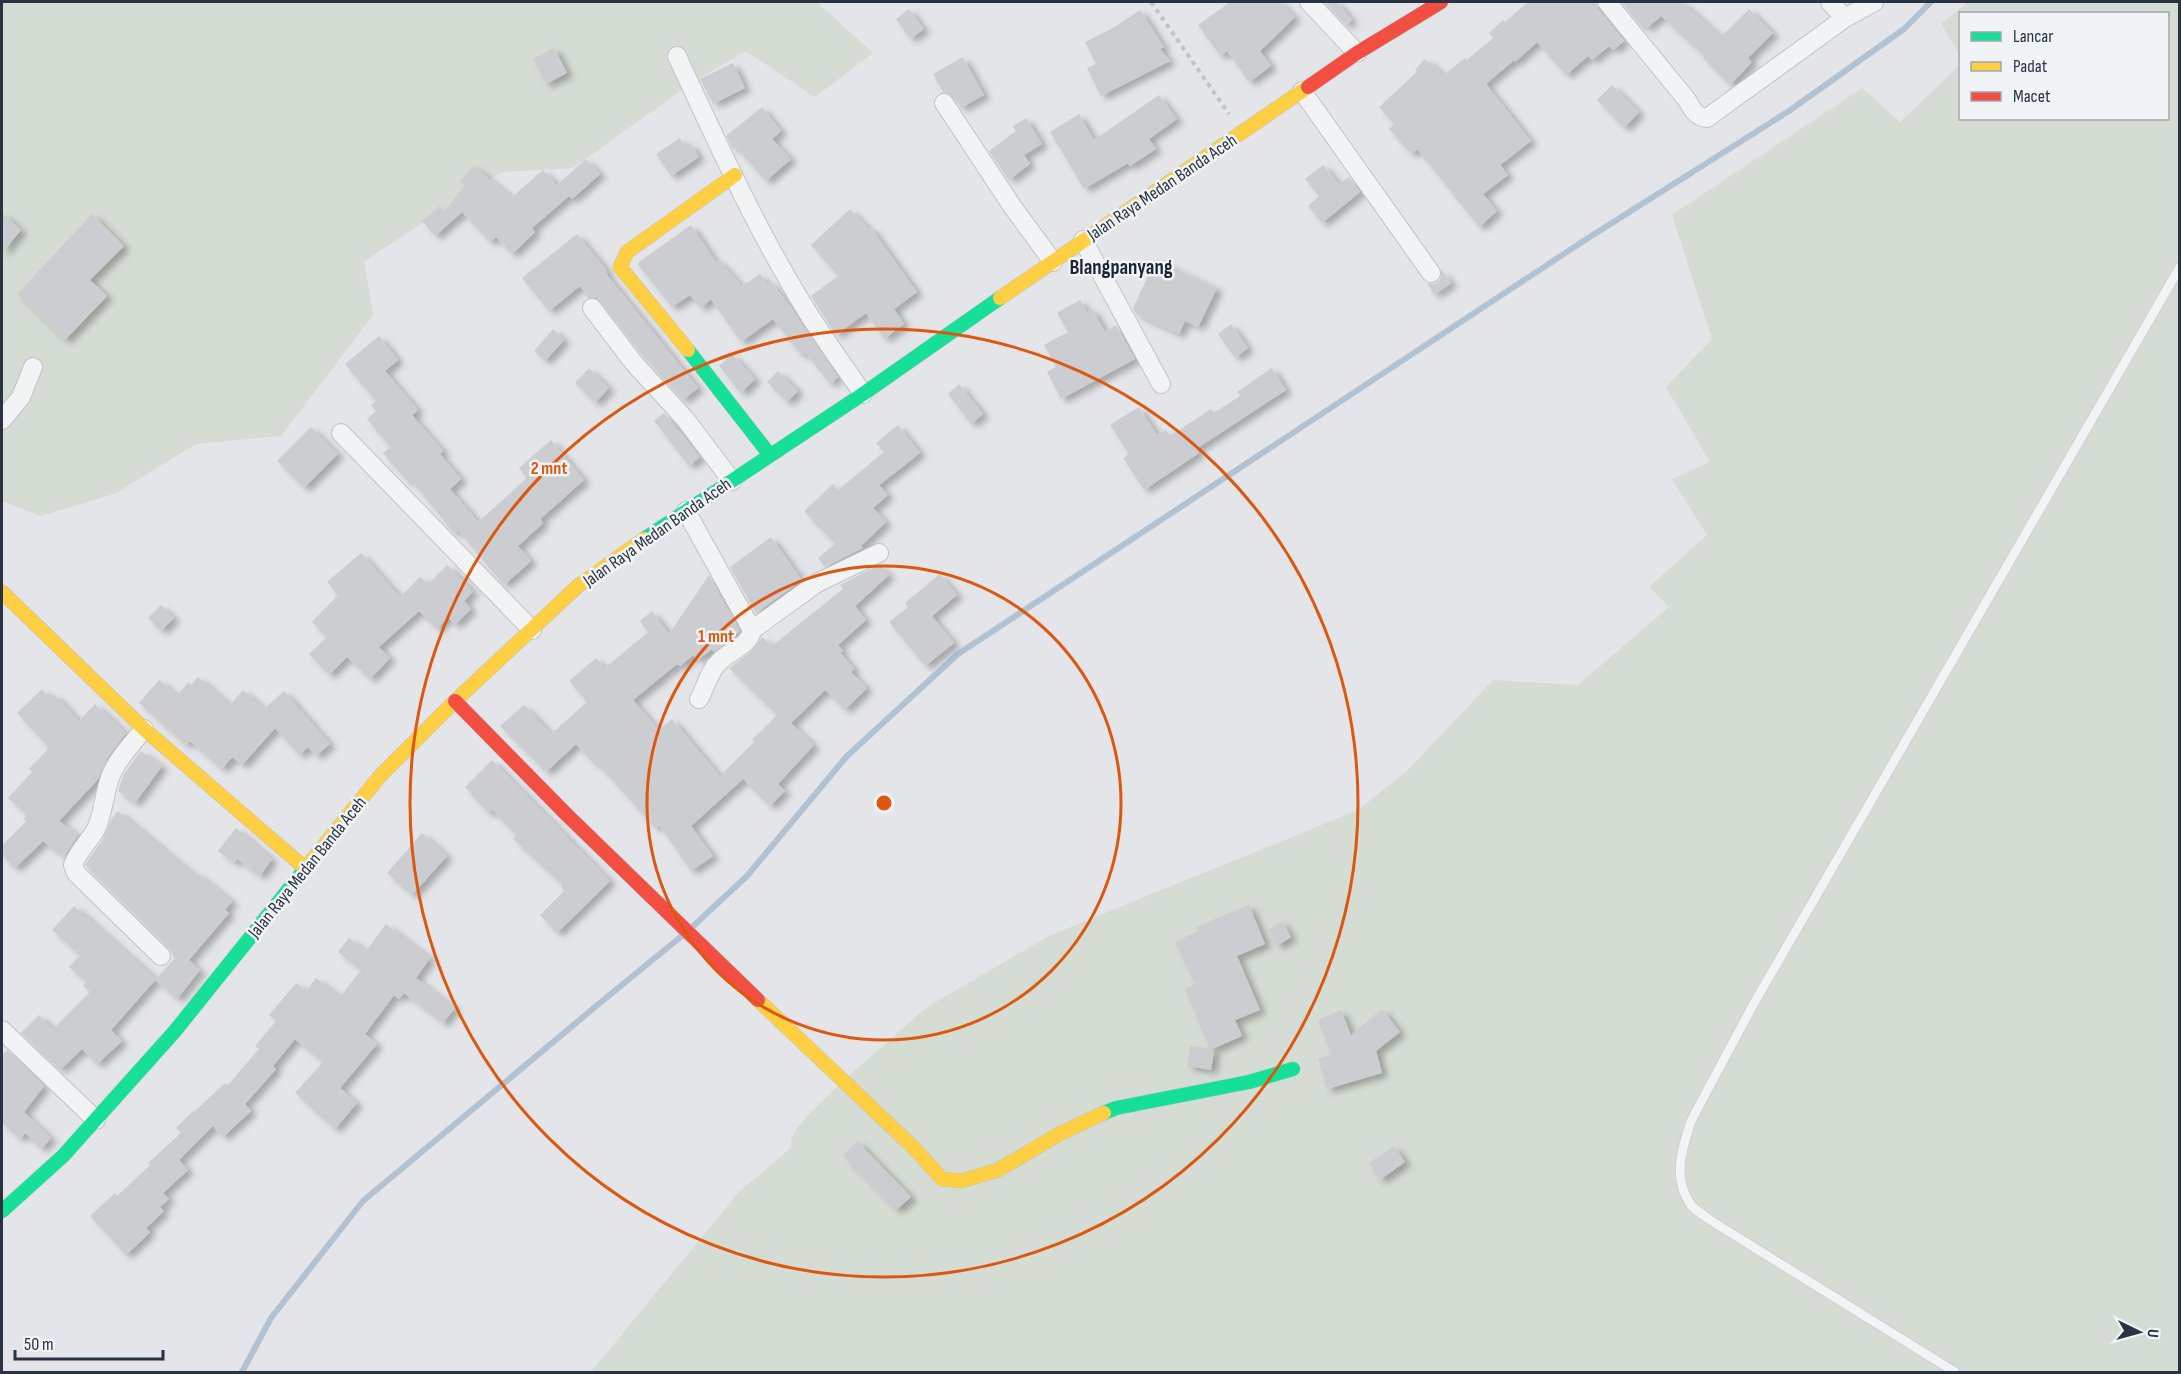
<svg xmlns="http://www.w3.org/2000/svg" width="2181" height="1374" font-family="'Sofia Sans Condensed',sans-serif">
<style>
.green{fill:#d4dcd3}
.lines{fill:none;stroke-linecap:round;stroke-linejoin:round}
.stream{stroke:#b1c3d3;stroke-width:6}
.building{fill:#cbcdd0;filter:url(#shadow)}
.lane-casing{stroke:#c1c3c6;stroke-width:10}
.street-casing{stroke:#c1c3c6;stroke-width:20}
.fast-casing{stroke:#c1c3c6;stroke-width:15}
.slow-casing{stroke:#c1c3c6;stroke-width:15}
.jam-casing{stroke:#c1c3c6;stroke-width:15}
.path{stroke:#c2c3c8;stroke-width:4;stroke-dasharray:4.5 4.5;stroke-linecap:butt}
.lane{stroke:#f2f3f5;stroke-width:9}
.street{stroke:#f2f3f5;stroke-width:18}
.fast{stroke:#16e098;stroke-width:14}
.slow{stroke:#ffcf43;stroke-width:14}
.jam{stroke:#f24e42;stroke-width:14}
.ring{fill:none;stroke:#de570f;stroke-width:3}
.labels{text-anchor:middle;stroke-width:5;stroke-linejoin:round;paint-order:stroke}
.street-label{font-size:18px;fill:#293341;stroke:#f1f4f7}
.quarter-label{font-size:21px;font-weight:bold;fill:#1b2432;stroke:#f1f4f7}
.centre{fill:#de570f;stroke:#f1f4f7;stroke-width:3}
.ring-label{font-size:18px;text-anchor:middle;font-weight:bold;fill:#de570f;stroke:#f1f4f7;stroke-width:5;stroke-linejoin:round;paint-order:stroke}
</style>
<defs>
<filter id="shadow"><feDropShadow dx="6" dy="4" stdDeviation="3" flood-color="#0004"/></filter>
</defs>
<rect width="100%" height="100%" fill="#e3e5e8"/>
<path class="green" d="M2 2H817L873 53 815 97 746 51 690 84 573 168 502 172 364 261 373 315 281 436 196 444 114 494 40 516 2 501Z
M1968 2H2179V1372H591L739 1192 791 1148V1139L797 1128 812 1111 844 1080 927 1007 1049 936 1358 810 1407 771 1493 680 1578 685 1669 607 1649 587 1707 535 1672 479 1710 462 1666 387 1712 339 1672 215 1862 88 1900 122 1960 65V118H2168V14H1960V55L1941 24Z"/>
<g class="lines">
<path class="stream" d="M690 929 747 876 847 756 958 654 1585 240 1789 111 1904 29 1931 2
M242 1372 271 1318 363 1201 601 1002 683 935"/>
</g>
<path class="building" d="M1230 2H1280L1295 17 1260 51 1271 66 1249 82 1227 51 1220 56 1198 25Z
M1324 2H1337L1352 20 1346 25Z
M1528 2H1596L1598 9 1624 41 1613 50 1609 46 1592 60 1588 56 1566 75 1537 42 1515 62 1514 60 1486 84 1531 141 1500 165 1508 175 1483 194 1497 211 1479 227 1417 149 1411 154 1389 129 1394 124 1379 107 1417 72 1415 70 1425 59 1444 75 1465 58 1467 60 1493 38 1489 33 1503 20 1505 22Z
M1621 2H1682L1721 37 1749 9 1773 33 1748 58 1752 62 1730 85 1703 58 1704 56 1661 16 1647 28 1643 24 1641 26Z
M909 9 924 29 910 39 896 19Z
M1140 10 1164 47 1160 49 1170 61 1101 96 1087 68 1096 64 1085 42 1113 28Z
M554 48 567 73 546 84 533 59Z
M963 57 984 95 961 108 953 96 943 92 933 74Z
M733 63 745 88 713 104 700 79Z
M1612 85 1639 112 1624 128 1597 100Z
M1159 95 1177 119 1149 139 1156 149 1130 166 1128 163 1084 189 1050 132 1079 114 1094 140Z
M762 107 781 131 772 139 791 159 766 181 736 147 733 149 726 136Z
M1026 118 1042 144 1024 155 1030 164 1009 180 989 151 1016 131 1013 126Z
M680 138 685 147 690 143 699 157 671 176 656 154Z
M586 159 600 174 572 199 569 196 532 228 535 232 512 254 496 237 490 242 462 212 435 236 422 221 440 206 444 212 465 185 460 182 473 166 512 197 543 170 557 185Z
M1323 165 1339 184 1349 177 1360 192 1322 223 1308 206 1319 196 1305 179Z
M850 209 869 229 871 228 917 292 894 309 904 324 884 339 866 313 836 335 811 296 838 276 811 245Z
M2 213 21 230 2 253Z
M92 214 124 246 90 280 107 296 65 340 17 294Z
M691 225 716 262 718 260 742 286 760 274 767 284 771 282 792 309 838 377 830 384 805 352 801 355 773 319 741 342 711 299 701 308 690 295 672 307 638 265 639 262Z
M577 234 605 268 608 276 698 388 683 400 642 355 597 298H589L580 286 549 311 522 278Z
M1156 259 1217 288 1198 327 1185 321 1179 334 1136 314 1133 308Z
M1441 269 1451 283 1434 295 1427 283 1433 284 1438 282 1441 277Z
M1080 300 1087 312 1092 309 1105 332 1116 325 1135 359 1061 399 1047 372 1056 367 1044 345 1068 332 1057 313Z
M1231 324 1248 348 1235 358 1218 334Z
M553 329 564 340 545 361 534 351Z
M379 336 398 360 385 371 418 410 412 415 443 451 440 454 461 479 450 489 478 522 527 478 519 468 551 440 584 480 540 519 543 523 518 546 531 561 504 585 458 530 454 533 411 480 408 482 383 453 390 447 367 419 376 411 371 405 376 401 345 364Z
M732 354 755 379 741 393 719 366Z
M589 368 609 388 595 403 575 383Z
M1272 368 1286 390 1196 449 1199 453 1144 490 1123 458 1129 454 1110 425 1139 407 1157 435 1166 430 1170 436 1211 409 1214 413 1240 396 1237 392Z
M778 371 798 391 787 402 767 382Z
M959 384 983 414 971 424 948 394Z
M664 413 700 457 689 466 654 421Z
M898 425 920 453 879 485 888 495 873 508 886 522 861 546 863 548 825 567 818 558 835 544 804 511 833 484 838 490 884 452 876 443Z
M311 427 338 454 304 488 277 461Z
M771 537 802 580 756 613 730 567Z
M361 553 400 597 420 577 428 584 447 565 473 591 464 601 471 609 455 625 448 617 437 629 419 611 379 647 390 658 370 679 347 657 329 675 309 654 327 637 312 622 338 595 327 582Z
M879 565 889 575 855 606 866 620 838 645 843 651 840 652 854 669 851 672 867 688 845 710 825 690 791 723 814 745 778 784 785 791 770 806 743 779 691 826 713 856 691 871 659 825 655 828 596 762 594 764 576 744 546 772 500 726 524 705 551 734 587 702 569 681 596 658 605 668 648 632 640 621 652 611 669 634 709 575 740 631 732 639 714 652 712 649 698 660 693 655 680 666 677 664 633 700 659 730 672 719 720 776 754 742 752 740 777 715 729 668 751 652 762 637 772 646 843 589 840 585Z
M940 574 957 595 932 616 954 643 925 666 889 622 908 607 905 603Z
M161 605 174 618 161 631 148 618Z
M198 677 230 705 243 690 264 709 284 691 330 744 316 756 308 747 299 755 275 728 242 765 232 757 222 769 190 741 186 745 139 703 159 680 177 695 189 682 191 685Z
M42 689 50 698 54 694 79 721 95 704 126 733 108 757 98 779 59 821 78 835 64 857 43 841 15 868 2 855V846L26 821 24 819 27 815 8 798 32 772 29 769 49 748 17 713Z
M141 751 162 766 135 803 118 791 124 774Z
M492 760 610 881 557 933 540 915 564 891 561 887 563 885 513 839 517 835 492 810 488 813 465 787Z
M118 811 193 874 195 872 232 901 225 910 229 913 189 960 200 970 177 999 155 980 175 958 169 948 85 865 103 839 112 818Z
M236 828 272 859 260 876 237 859 234 863 218 851Z
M422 833 447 856 412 895 387 873Z
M1249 905 1265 944 1237 956 1260 1010 1235 1020 1242 1036 1210 1050 1185 989 1195 984 1175 942 1198 931 1196 927Z
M74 906 156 979 111 1030 122 1041 97 1064 82 1049 60 1070 21 1033 39 1015 53 1029 90 992 83 986 87 982 69 967 80 955 52 930Z
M1282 921 1291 937 1277 946 1268 930Z
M386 924 430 958 416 978 455 1008 443 1023 404 993 399 999 394 995 365 1034 377 1044 340 1088 357 1103 335 1129 295 1093 323 1062 295 1039 273 1066 276 1069 245 1104 251 1111 223 1137 213 1126 179 1160 188 1170 163 1193 169 1199 160 1207 164 1211 146 1228 150 1232 126 1255 90 1216 115 1193 117 1196 150 1165 148 1163 181 1133 176 1128 194 1110 195 1111 225 1083 228 1085 259 1049 255 1046 276 1021 269 1015 296 983 306 991 316 978 340 997 361 970 338 952 349 938 366 951Z
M1382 1009 1400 1032 1376 1051 1382 1073 1327 1089 1318 1059 1331 1055 1318 1020 1341 1010 1351 1035Z
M1190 1046 1214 1051 1211 1070 1187 1066Z
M7 1050 44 1086 24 1112 51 1138 41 1149 25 1133 20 1139 2 1123V1056Z
M857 1141 911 1197 896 1210 843 1155Z
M1394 1146 1405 1162 1380 1180 1369 1163Z"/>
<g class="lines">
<defs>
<path id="lane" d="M1955 1372 1710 1220C1704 1215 1696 1211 1691 1205 1672 1179 1682 1149 1691 1121L1753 1005 2180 267"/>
<path id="street" d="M1309 2 1357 53
M1607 2 1687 100C1692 109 1696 117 1707 118L1845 18
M1830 2 1845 18 1874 2
M677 56C715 138 753 222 800 300 819 332 842 363 863 394
M1302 91 1431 273
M944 103 1012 206 1053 262
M1083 240 1161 384
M592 308 633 362 686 420 732 481
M2 420 21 397 33 367
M341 433 532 630
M686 511 752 630C749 647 730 650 719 662 709 671 706 687 699 699
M752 630 817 583 879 553
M144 729C133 743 118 758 111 775 104 792 104 812 96 829 89 842 78 851 73 865L76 873 161 956
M2 1030 96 1120"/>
<path id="fast" d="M688 350 770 455
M644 539 863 394 1000 298
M1104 1113 1116 1108 1249 1082 1293 1069
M2 1211 63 1156 175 1031 305 869"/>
<path id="slow" d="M1000 298 1308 87
M688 350 620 267 627 252 735 175
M2 592 144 729 306 869
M305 869 380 776 455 701 579 585 644 539
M758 1000 914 1148 942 1179 961 1181 998 1170 1061 1133 1104 1113"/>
<path id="jam" d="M1308 87 1357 53 1441 2
M455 701 567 815 758 1000"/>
</defs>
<use href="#lane" class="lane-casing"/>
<use href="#street" class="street-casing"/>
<use href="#fast" class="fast-casing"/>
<use href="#slow" class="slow-casing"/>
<use href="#jam" class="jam-casing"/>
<path class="path" d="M1151 2 1229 114"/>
<use href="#lane" class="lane"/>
<use href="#street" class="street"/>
<use href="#fast" class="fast"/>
<use href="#slow" class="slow"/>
<use href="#jam" class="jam"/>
</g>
<g class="ring">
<circle cx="884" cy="803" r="237"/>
<circle cx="884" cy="803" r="474"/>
</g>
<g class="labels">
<g class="street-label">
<text transform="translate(1162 187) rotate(-34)" y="6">Jalan Raya Medan Banda Aceh</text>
<text transform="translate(657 532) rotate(-35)" y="6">Jalan Raya Medan Banda Aceh</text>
<text transform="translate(307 867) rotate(-51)" y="6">Jalan Raya Medan Banda Aceh</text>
</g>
<g class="quarter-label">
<text x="1121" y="274">Blangpanyang</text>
</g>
</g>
<circle cx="884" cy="803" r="9" class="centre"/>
<g class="ring-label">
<text x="549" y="474">2 mnt</text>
<text x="716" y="642">1 mnt</text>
</g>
<rect width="2181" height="1374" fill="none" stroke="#293341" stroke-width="6"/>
<rect x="1959" y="12" width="210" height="108" fill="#f1f4f7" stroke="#a1a7ae" stroke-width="1.5"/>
<rect x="1971" y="32" width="30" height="9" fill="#16e098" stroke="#a1a7ae" stroke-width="1.5"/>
<text x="2013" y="42" font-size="18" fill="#293341">Lancar</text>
<rect x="1971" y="62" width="30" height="9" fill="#ffcf43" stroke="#a1a7ae" stroke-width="1.5"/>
<text x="2013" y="72" font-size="18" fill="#293341">Padat</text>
<rect x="1971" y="92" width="30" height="9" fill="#f24e42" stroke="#a1a7ae" stroke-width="1.5"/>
<text x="2013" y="102" font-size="18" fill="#293341">Macet</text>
<g transform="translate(2139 1332) rotate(95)" stroke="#f1f4f7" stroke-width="4.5" paint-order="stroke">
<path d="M0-4.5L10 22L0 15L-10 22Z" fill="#293341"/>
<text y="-9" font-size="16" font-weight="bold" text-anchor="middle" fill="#293341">U</text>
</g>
<path d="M15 1350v9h148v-9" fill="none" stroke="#293341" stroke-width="3"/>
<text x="24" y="1350" font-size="18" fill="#293341" stroke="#f1f4f7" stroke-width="4.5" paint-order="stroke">50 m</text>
</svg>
